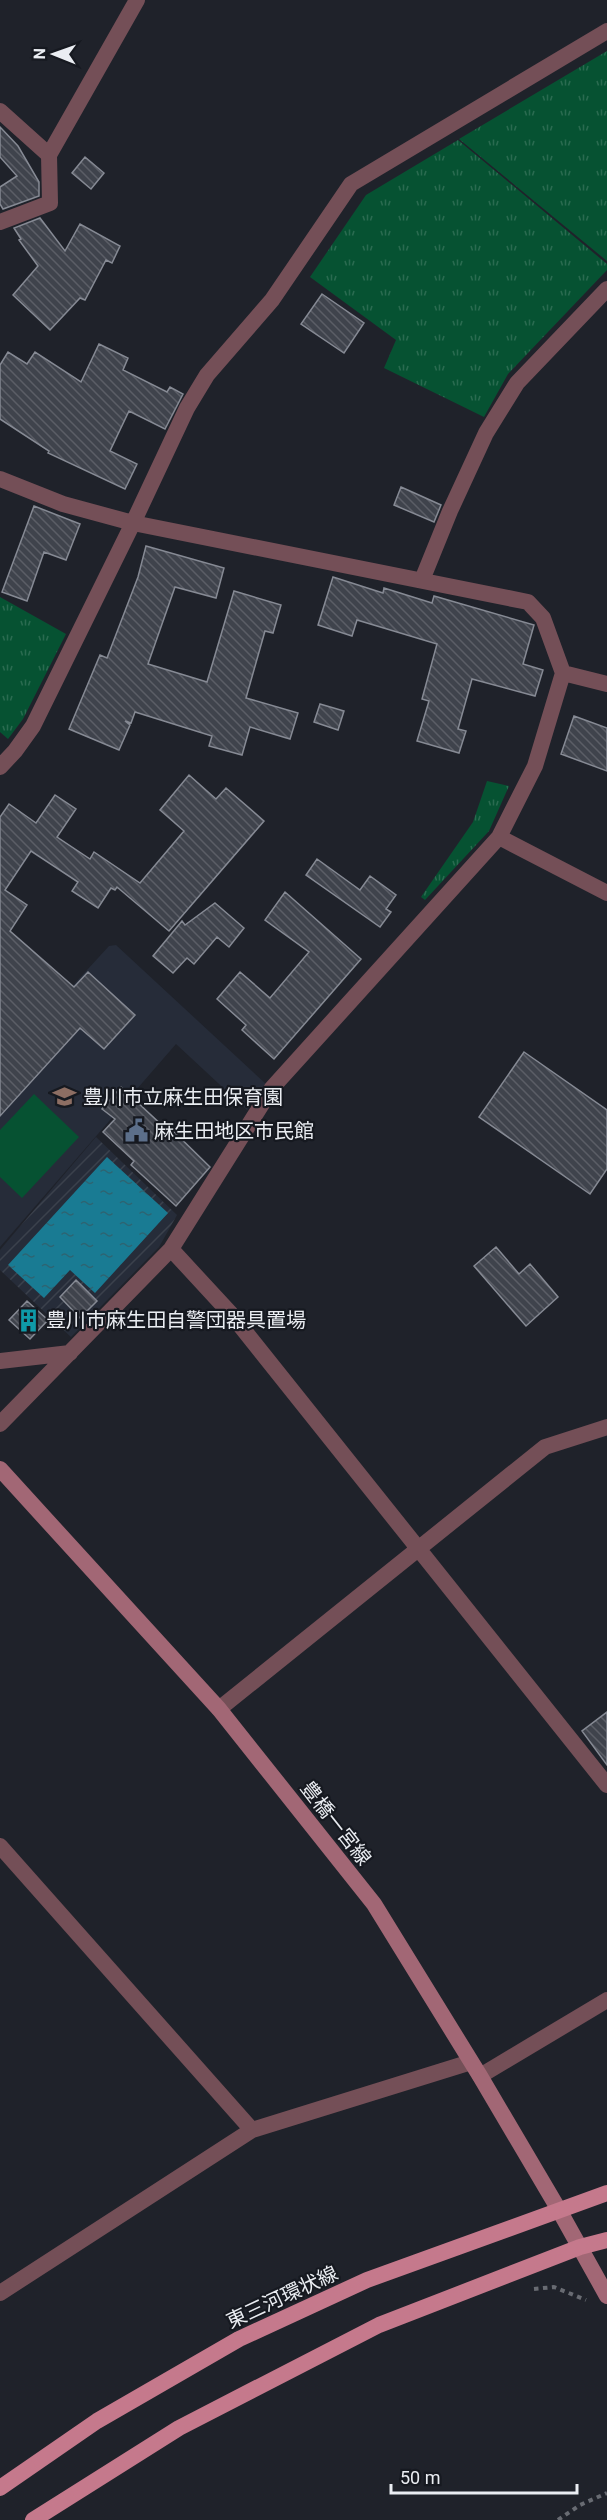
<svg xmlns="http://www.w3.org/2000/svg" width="607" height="2520" font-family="Roboto,'Noto Sans JP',sans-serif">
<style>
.built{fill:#262c39}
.industrial{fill:url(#industrial-furrows)}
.grass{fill:url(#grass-tufts)}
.garden{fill:#065232}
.water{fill:url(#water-ripples)}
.building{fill:url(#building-back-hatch);stroke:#868a94;stroke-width:1.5}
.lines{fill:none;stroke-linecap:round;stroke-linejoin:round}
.path{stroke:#686b72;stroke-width:4;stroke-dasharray:4.5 4.5;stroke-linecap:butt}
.minor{stroke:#744f57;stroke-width:16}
.secondary{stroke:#a26775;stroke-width:16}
.primary{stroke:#c5798c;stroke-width:16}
.labels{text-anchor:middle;stroke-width:4.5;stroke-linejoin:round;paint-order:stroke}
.poi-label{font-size:20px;fill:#eaedf2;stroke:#161920;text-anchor:start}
.street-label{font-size:20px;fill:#eaedf2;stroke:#161920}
</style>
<defs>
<pattern id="industrial-furrows" width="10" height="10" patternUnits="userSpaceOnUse" patternTransform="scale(1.5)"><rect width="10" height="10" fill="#262c39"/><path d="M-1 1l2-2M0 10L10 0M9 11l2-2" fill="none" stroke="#3b414c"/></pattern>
<pattern id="grass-tufts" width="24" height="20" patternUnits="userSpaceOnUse" patternTransform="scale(1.5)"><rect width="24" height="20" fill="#065232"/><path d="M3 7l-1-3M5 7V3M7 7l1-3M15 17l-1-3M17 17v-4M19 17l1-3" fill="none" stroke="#2a6b50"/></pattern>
<pattern id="water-ripples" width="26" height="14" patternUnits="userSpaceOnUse" patternTransform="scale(1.5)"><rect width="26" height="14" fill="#197b93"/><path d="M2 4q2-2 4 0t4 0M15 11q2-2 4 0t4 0" fill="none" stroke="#2d6472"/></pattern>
<pattern id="building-back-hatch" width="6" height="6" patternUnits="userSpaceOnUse" patternTransform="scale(1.5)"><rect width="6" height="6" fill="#3f434c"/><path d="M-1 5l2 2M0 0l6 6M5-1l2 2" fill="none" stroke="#5b5e66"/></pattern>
</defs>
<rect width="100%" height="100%" fill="#1f222a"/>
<path class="built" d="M116 945 266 1084 247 1110 176 1044 0 1247V1065L109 946Z"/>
<path class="industrial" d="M96 1137 177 1215 159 1247 71 1337 0 1270V1250Z"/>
<path class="grass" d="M607 51V261L459 139Z
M458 140 607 264V270L508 374 484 417 384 368 396 340 310 277 366 195Z
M0 597 66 634 23 719 8 739 0 732Z
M487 781 509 786 489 831 425 900 421 897 473 822Z"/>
<path class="garden" d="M34 1094 79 1137 22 1198 0 1177V1130Z"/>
<path class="water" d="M107 1157 168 1213 95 1293 70 1270 44 1298 8 1265Z"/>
<path class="building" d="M0 127 18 146 39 182V196L3 209 0 204V187L17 176 0 157Z
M85 157 104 173 91 189 72 173Z
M40 218 65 251 80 224 120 246 112 263 106 260 85 300 80 298 50 330 13 295 38 266 19 240 21 239 14 228Z
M322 294 364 323 344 353 301 324Z
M99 344 128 358 123 370 167 392 170 387 183 394 165 429 129 411 110 451 137 464 125 489 48 453 49 451 0 419V365L8 352 27 364 35 352 81 382Z
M401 487 441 505 434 522 394 505Z
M34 506 80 524 66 560 44 552 27 601 2 592Z
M146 546 224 568 216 598 175 587 148 664 207 682 234 591 281 605 273 633 265 631 246 698 298 713 290 739 250 727 242 755 209 746 212 736 135 712 131 723 125 721 130 725 119 750 69 729 100 655 107 658 138 577Z
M333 577 383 593 384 588 432 603 434 596 534 625 523 664 543 670 535 696 472 679 458 729 466 731 459 753 417 741 429 701 422 699 437 644 357 620 352 636 318 625Z
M320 704 344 711 338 730 314 722Z
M574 716 607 728V771L561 754Z
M189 775 216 799 226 788 264 821 169 931 117 887 115 890 111 888 98 908 72 891 78 882 31 851 5 890 27 905 10 931 74 987 88 972 135 1015 104 1049 80 1028 0 1116V817L9 804 36 823 55 795 76 809 57 837 90 859 94 852 140 883 184 831 160 810Z
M317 859 360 890 370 876 396 895 386 909 391 912 380 927 306 875Z
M285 892 361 959 274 1059 242 1030 246 1025 217 999 240 972 270 998 309 952 265 920Z
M215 903 244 928 229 947 217 937 194 964 187 958 173 973 153 956 182 921 185 925Z
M524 1052 607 1110V1169L590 1194 479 1117Z
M121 1087 165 1128 167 1125 210 1167 176 1206 131 1165 134 1161 103 1132 115 1119 102 1109Z
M496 1247 519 1274 530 1264 558 1297 526 1326 474 1266Z
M76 1280 97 1301 80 1318 60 1297Z
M27 1301 48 1320 30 1339 9 1320Z
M607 1712V1765L582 1731Z"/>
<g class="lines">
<path class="path" d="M534 2289 554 2287 586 2300
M558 2520 580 2505 607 2493"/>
<path class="minor" d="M0 111 49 155
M0 222 50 203 49 155 137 0
M0 479 63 504 133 523 528 602 543 618 563 673 535 766 499 837 272 1088 171 1249 0 1424
M422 580 450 511 486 433 517 383 607 289
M563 673 607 684
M0 767 15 751 33 726 133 523 187 408 207 375 272 300 351 184 607 31
M499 837 607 893
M171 1249 231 1314 607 1785
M0 1361 70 1353
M219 1709 545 1447 607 1427
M0 1846 252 2130
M480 2076 607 2000
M0 2293 252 2130 471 2062"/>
<path class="secondary" d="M0 1469 219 1709 374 1904 480 2076 559 2210 607 2296"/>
<path class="primary" d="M0 2488 97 2421 239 2339 367 2280 607 2193
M33 2520 179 2428 379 2325 580 2247 607 2240"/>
</g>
<defs>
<symbol id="school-bare" viewBox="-9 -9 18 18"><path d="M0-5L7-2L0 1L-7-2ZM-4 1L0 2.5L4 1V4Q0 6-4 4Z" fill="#8d6e63" stroke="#161920" stroke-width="2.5" paint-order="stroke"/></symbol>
<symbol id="civic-bare" viewBox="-9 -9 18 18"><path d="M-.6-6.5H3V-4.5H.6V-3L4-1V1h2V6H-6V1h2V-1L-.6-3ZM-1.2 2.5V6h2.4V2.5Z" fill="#5c6f8a" stroke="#161920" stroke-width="2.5" paint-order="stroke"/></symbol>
<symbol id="building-bare" viewBox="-9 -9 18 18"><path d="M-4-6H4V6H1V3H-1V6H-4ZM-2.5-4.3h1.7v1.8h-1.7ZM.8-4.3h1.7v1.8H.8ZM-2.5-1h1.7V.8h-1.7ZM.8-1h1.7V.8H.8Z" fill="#0f9aa8" stroke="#161920" stroke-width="2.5" paint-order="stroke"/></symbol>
</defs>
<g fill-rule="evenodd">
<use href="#school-bare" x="48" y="1080" width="33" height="33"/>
<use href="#civic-bare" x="120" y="1114" width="33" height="33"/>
<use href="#building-bare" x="12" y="1304" width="33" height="33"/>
</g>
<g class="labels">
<g class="poi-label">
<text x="83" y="1104">豊川市立麻生田保育園</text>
<text x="154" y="1138">麻生田地区市民館</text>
<text x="46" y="1327">豊川市麻生田自警団器具置場</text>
</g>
<g class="street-label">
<text transform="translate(336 1823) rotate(52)" y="7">豊橋一宮線</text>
<text transform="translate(282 2297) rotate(-25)" y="7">東三河環状線</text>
</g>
</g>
<g transform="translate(54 54) rotate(271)" stroke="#161920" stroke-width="4.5" paint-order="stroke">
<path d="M0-4.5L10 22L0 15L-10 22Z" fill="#eaedf2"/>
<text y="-9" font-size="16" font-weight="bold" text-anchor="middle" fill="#eaedf2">N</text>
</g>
<path d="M391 2484v9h186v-9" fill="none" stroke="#eaedf2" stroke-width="3"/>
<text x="400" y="2484" font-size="18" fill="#eaedf2" stroke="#161920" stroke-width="4.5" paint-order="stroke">50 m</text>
</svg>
